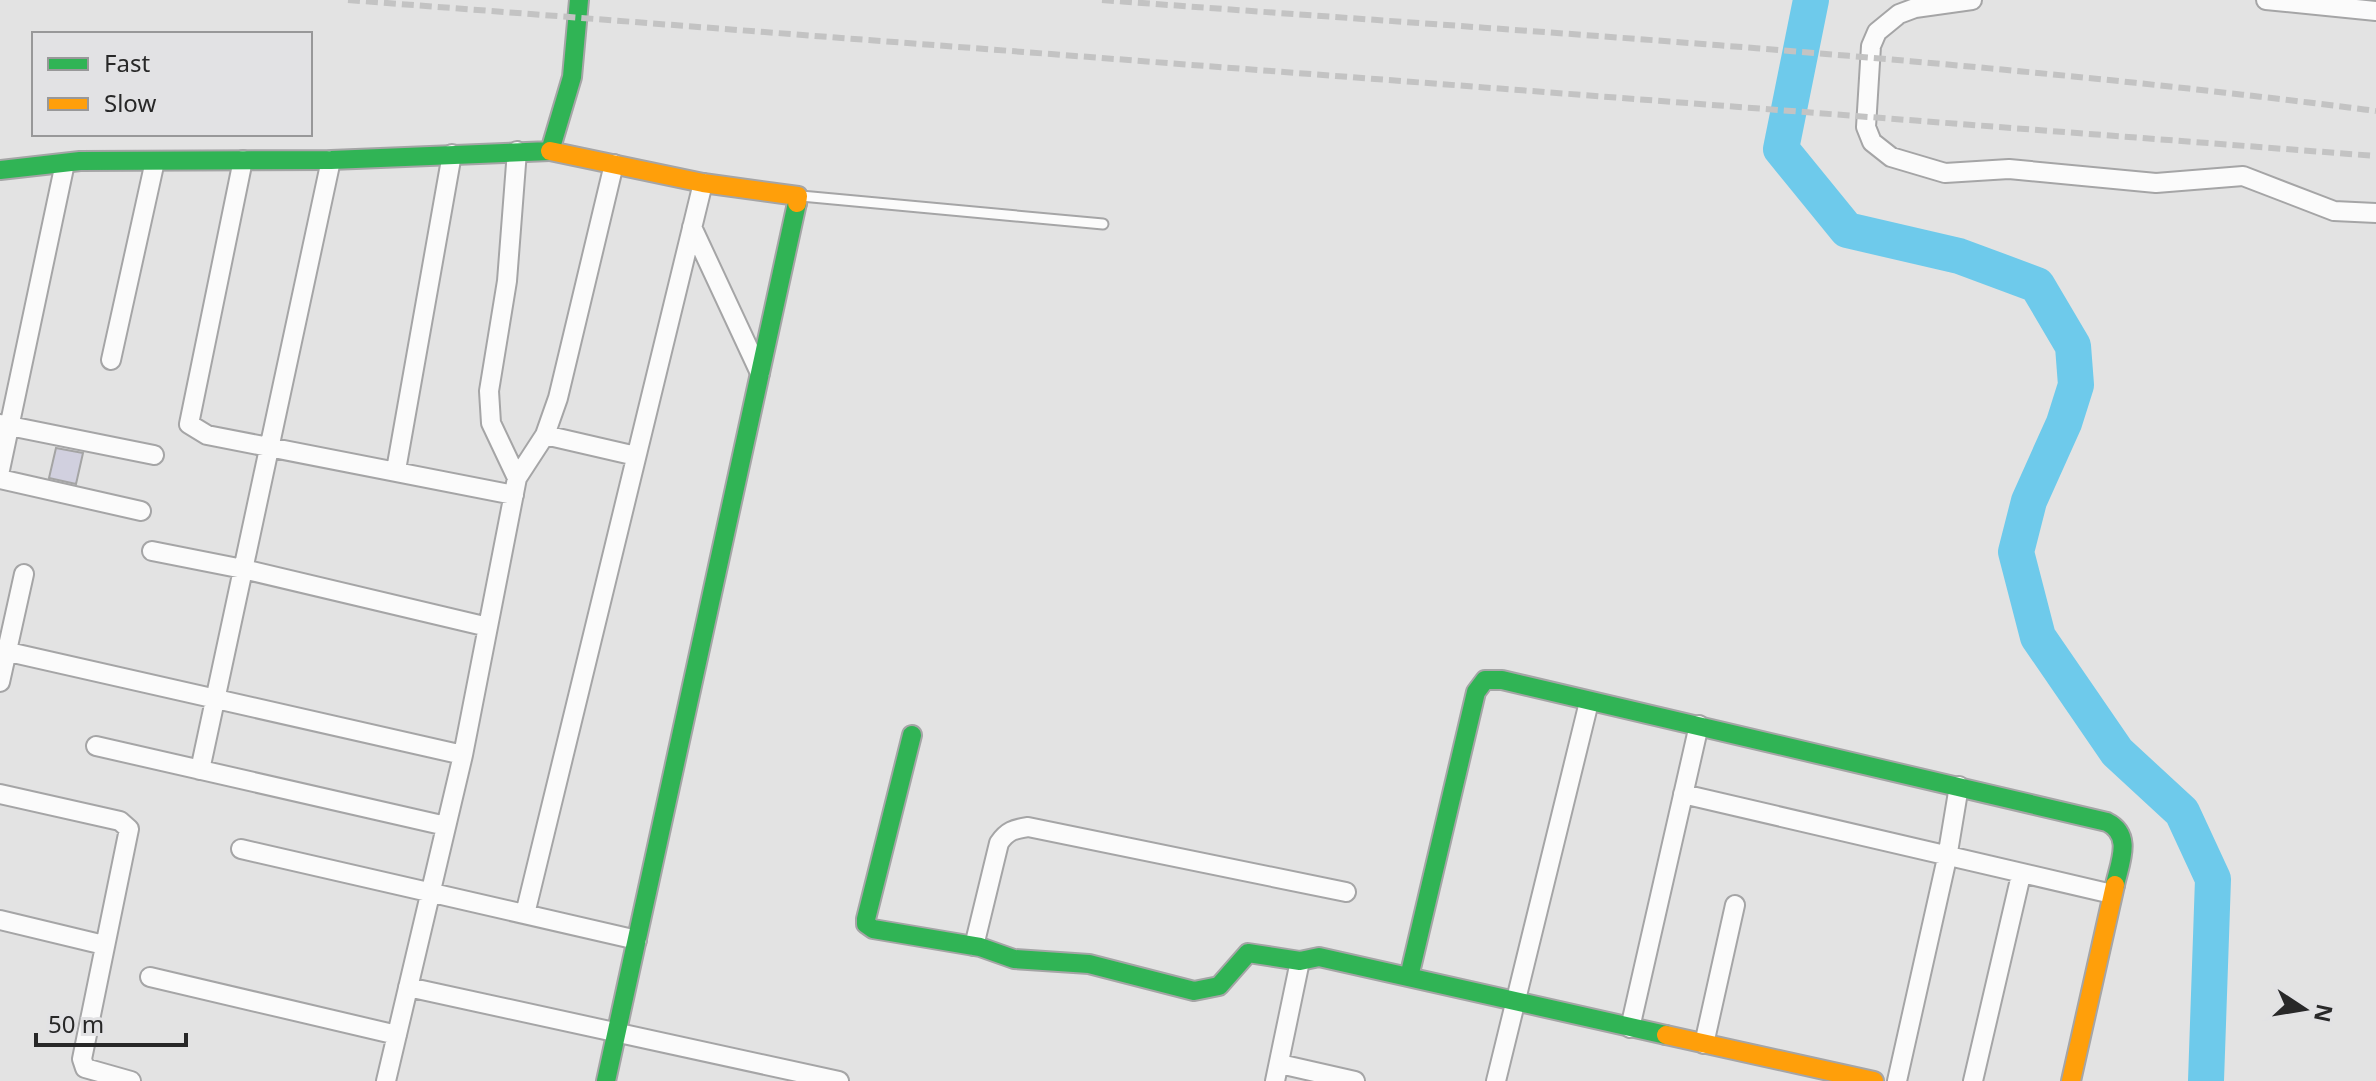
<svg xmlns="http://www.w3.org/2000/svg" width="2376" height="1081" font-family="'Noto Sans',sans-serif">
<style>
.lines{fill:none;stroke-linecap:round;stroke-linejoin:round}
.river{stroke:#6ecaeb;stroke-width:36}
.building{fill:#d1d0df;stroke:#a4a4a4;stroke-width:2}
.lane-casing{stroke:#a5a5a6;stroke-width:13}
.street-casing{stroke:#a5a5a6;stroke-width:22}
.fast-casing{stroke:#a5a5a6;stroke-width:22}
.slow-casing{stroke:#a5a5a6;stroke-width:22}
.lane{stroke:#fbfbfb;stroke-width:9}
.street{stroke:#fbfbfb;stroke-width:18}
.fast{stroke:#30b455;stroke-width:18}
.slow{stroke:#ff9f0a;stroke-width:18}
.rail{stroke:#c3c3c3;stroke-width:6;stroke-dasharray:12 6;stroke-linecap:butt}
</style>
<rect width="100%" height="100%" fill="#e3e3e3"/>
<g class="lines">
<path class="river" d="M1811 0 1781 149 1847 230 1959 256 2037 285 2073 346 2076 385 2064 423 2029 501 2016 552 2038 637 2117 752 2182 812 2213 879 2206 1081"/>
</g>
<path class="building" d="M56 448 83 453 76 484 49 478Z"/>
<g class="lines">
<defs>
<path id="lane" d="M801 196 1103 224"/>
<path id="street" d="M1972 0 1915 8 1899 14 1877 32 1871 46 1866 127 1872 142 1891 157 1945 173 2009 169 2156 183 2243 176 2334 211 2376 213
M2266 0 2376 11
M517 151 507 281 489 391 491 423 517 478
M243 160 189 424 207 435 514 495
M692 227 760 373
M111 360 155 161
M0 424 154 455
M545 435 636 456
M0 470 65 163
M396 470 452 154
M0 479 141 511
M152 551 243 569 488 627
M0 650 463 755
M0 682 24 574
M96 746 446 826
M200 770 331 160
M0 794 120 821 129 829 82 1059 85 1068 131 1081
M1683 794 2112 894
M241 849 637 940
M525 914 703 183
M0 920 104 945
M974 946 999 843C1007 831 1014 829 1028 827L1346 892
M150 977 397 1035
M408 987 839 1081
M1630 1028 1699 725
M1704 1044 1735 905
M1280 1064 1355 1081
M386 1081 463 755 517 478 545 435 558 398 614 164
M1275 1081 1300 961
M1496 1081 1589 702
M1897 1081 1947 858 1959 786
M1973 1081 2021 875"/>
<path id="fast" d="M0 170 80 161 331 160 550 151 572 77 579 0
M912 735 866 919V924L873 929 980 947 1014 959 1089 964 1194 991 1219 986 1248 953 1300 961 1319 957 1666 1035
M1409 977 1476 692 1485 680H1502L2107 822C2133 835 2120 862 2115 885
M606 1081 797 203"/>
<path id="slow" d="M550 151 703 183 798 196 797 203
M1666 1035 1874 1081
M2071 1081 2115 885"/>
</defs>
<use href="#lane" class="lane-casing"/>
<use href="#street" class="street-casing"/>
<use href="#fast" class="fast-casing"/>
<use href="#slow" class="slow-casing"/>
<use href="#lane" class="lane"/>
<use href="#street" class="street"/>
<use href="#fast" class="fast"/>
<use href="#slow" class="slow"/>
<path class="rail" d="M348 0 2376 156
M1102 0C1526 32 1953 56 2376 111"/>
</g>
<rect x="32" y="32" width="280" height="104" fill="#e2e2e4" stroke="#989899" stroke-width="2"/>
<rect x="48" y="58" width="40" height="12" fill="#30b455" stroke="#989899" stroke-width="2"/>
<text x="104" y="72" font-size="24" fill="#282828">Fast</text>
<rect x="48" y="98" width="40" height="12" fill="#ff9f0a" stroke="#989899" stroke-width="2"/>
<text x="104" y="112" font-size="24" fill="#282828">Slow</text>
<g transform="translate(2304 1009) rotate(102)" stroke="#e2e2e4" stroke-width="6" paint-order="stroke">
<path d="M0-6L14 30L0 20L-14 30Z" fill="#282828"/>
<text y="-12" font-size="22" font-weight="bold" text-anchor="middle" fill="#282828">N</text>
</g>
<path d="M36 1033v12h150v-12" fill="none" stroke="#282828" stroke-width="4"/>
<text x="48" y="1033" font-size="24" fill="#282828" stroke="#e2e2e4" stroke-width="6" paint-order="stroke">50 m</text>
</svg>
